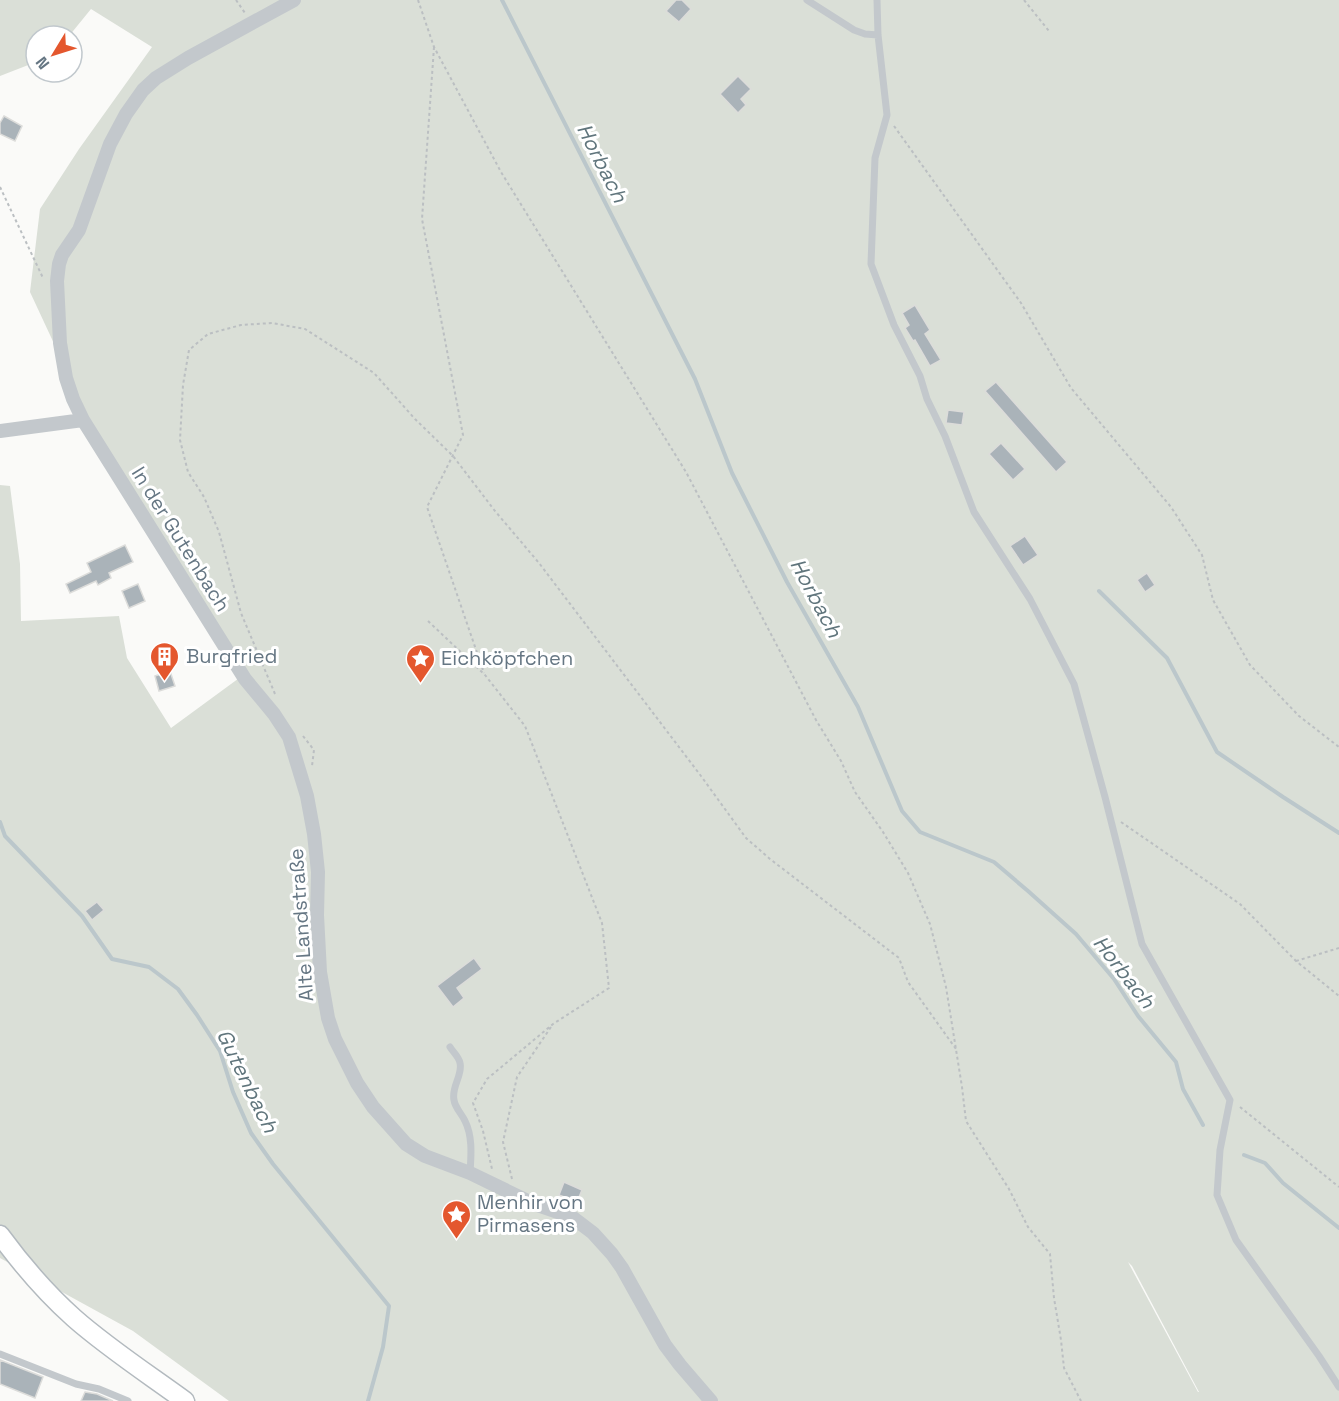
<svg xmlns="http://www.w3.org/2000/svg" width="1339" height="1401" font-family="'Space Grotesk',sans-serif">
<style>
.green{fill:#dadfd7;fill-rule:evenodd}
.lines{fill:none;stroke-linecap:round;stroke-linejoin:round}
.stream{stroke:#bbc7cb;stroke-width:4}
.building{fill:#aab3b9;stroke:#dcdcda;stroke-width:1.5}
.secondary-casing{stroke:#b3babf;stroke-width:21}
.path{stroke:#bbbfc2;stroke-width:2;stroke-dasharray:3 3;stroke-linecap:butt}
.service{stroke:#c3c8cc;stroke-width:7}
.minor{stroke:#c3c8cc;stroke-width:14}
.secondary{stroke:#fff;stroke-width:18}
.labels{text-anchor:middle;stroke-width:6;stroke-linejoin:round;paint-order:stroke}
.street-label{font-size:20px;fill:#657683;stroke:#fff}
.poi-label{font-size:20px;fill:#657683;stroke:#fff;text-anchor:start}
.water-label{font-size:21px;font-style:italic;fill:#60757c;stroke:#fff}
</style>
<rect width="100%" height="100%" fill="#fafaf8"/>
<path class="green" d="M0 0H1339V1401H229L133 1331 0 1258V485L10 486 20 564 21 621 119 616 127 658 171 728 246 673 91 423 30 292 40 209 79 149 152 47 91 9 69 36H36V62L0 76ZM1128 1262 1132 1266 1199 1392H1198Z"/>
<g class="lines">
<path class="stream" d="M502 0 695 379 732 473 787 582 858 707 902 811 920 832 994 862 1028 891 1076 934 1114 979 1138 1016 1176 1062 1183 1089 1203 1125
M1099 591 1167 658 1217 752 1283 797 1339 833
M0 822 5 836 82 916 112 959 149 967 178 989 197 1015 220 1051 233 1092 251 1133 273 1164 389 1306 383 1347 368 1401
M1244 1155 1265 1163 1283 1183 1339 1228"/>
</g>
<path class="building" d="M676 0H682L691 9 679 22 666 11Z
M738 76 751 89 741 99 746 105 738 113 720 94Z
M4 116 22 126 15 141 0 134V123Z
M915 305 930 330 925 334 941 360 930 366 915 340 913 341 905 328 909 325 902 313Z
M996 382 1067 462 1056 472 985 391Z
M948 410 964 412 962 425 946 423Z
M1001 443 1025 469 1013 480 989 454Z
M1025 536 1038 555 1023 565 1010 546Z
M125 545 133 562 109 573 111 578 98 585 96 581 70 593 66 584 91 572 87 563Z
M1147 573 1155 585 1145 592 1137 580Z
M138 584 145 601 129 608 122 591Z
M170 671 175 686 159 691 155 676Z
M97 902 104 910 92 920 85 911Z
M474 958 482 969 457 988 464 998 453 1007 437 986Z
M564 1182 582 1190 577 1202 559 1195Z
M0 1360 43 1377 35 1398 0 1384Z
M85 1392 97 1394 113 1401H81Z"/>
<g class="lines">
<defs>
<path id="secondary" d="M0 1235C22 1265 46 1293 74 1318 108 1348 148 1374 185 1401"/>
</defs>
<use href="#secondary" class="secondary-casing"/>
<path class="path" d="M236 0 245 13
M418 0 434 47 501 172 686 472 816 720 841 761 855 792 883 832 908 873 930 924 946 987 962 1087 966 1121 1009 1189 1028 1227 1050 1254 1054 1298 1061 1340 1064 1368 1081 1401
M1024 0 1049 31
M434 47 422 219 463 435 427 507 484 673
M894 126 1021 303 1071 388 1171 507 1202 555 1213 600 1250 665 1299 716 1339 747
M0 187 43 278
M428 621 485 675 525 726 602 923 609 988 553 1024 487 1079 473 1103 483 1131 492 1169
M275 694 241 613 219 532 204 497 188 472 180 440 183 385 189 350 208 334 241 325 272 323 305 329 374 373 415 419 453 456 495 511 539 563 701 776 746 838 770 859 899 958 908 982 956 1049
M303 736 314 750 312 766
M1121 822 1240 904 1296 961 1339 996
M1296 961 1339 948
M1240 1107 1339 1187
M512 1179 503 1142 517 1077 551 1027"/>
<path class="service" d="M807 0 854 30 865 34 878 35
M877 0 878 35 887 115 875 158 871 264 894 325 920 376 927 399 945 436 974 512 1030 599 1074 684 1105 797 1142 944 1230 1100 1220 1150 1217 1195 1236 1240 1319 1356 1339 1387
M450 1047C453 1052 459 1057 460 1063 463 1075 451 1087 454 1100 455 1108 462 1114 465 1121 473 1137 471 1156 470 1173
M0 1354 76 1384 99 1389 128 1401"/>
<path class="minor" d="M294 0 188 58 156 78 143 90 126 114 110 144 79 230 62 255 59 264 57 281 60 343 66 378 73 399 83 420 245 679 274 714 289 737 307 796 314 834 318 872 317 915 320 972 328 1018 335 1039 357 1083 373 1107 406 1144 425 1156 470 1173 534 1204 572 1217 593 1233 612 1254 622 1268 665 1345 680 1365 711 1401
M0 431 83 420"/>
<use href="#secondary" class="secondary"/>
</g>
<defs>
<symbol id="building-pin" viewBox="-11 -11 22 30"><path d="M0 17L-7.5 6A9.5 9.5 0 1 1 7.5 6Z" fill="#e4572e" stroke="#fff"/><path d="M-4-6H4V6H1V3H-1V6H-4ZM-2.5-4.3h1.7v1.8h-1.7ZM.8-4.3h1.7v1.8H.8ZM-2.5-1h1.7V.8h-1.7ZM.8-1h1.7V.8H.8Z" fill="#fff"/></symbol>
<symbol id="sight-pin" viewBox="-11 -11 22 30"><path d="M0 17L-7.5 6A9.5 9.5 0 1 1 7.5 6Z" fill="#e4572e" stroke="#fff"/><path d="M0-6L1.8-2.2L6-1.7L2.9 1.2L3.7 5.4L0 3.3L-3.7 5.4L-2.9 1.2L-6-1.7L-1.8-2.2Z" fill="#fff"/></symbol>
</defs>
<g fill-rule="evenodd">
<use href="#building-pin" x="148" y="640" width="33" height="45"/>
<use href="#sight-pin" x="404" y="642" width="33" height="45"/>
<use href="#sight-pin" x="440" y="1198" width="33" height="45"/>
</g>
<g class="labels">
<g class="street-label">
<text transform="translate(181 539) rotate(58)" y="7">In der Gutenbach</text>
<text transform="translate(301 925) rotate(-94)" y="7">Alte Landstraße</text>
</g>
<g class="poi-label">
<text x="186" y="663">Burgfried</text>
<text x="441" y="665">Eichköpfchen</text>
<text x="477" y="1209">Menhir von<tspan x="477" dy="23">Pirmasens</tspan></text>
</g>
<g class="water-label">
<text transform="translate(602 163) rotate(63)" y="7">Horbach</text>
<text transform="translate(816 598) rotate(62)" y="7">Horbach</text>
<text transform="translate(1124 972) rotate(52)" y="7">Horbach</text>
<text transform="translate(247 1081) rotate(64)" y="7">Gutenbach</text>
</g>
</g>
<g transform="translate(54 54) rotate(232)"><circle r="28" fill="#ffffff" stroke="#c1c8cd" stroke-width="1.5"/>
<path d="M0-4.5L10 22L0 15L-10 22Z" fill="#e4572e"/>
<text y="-9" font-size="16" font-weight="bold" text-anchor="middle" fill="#657683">N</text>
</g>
</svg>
